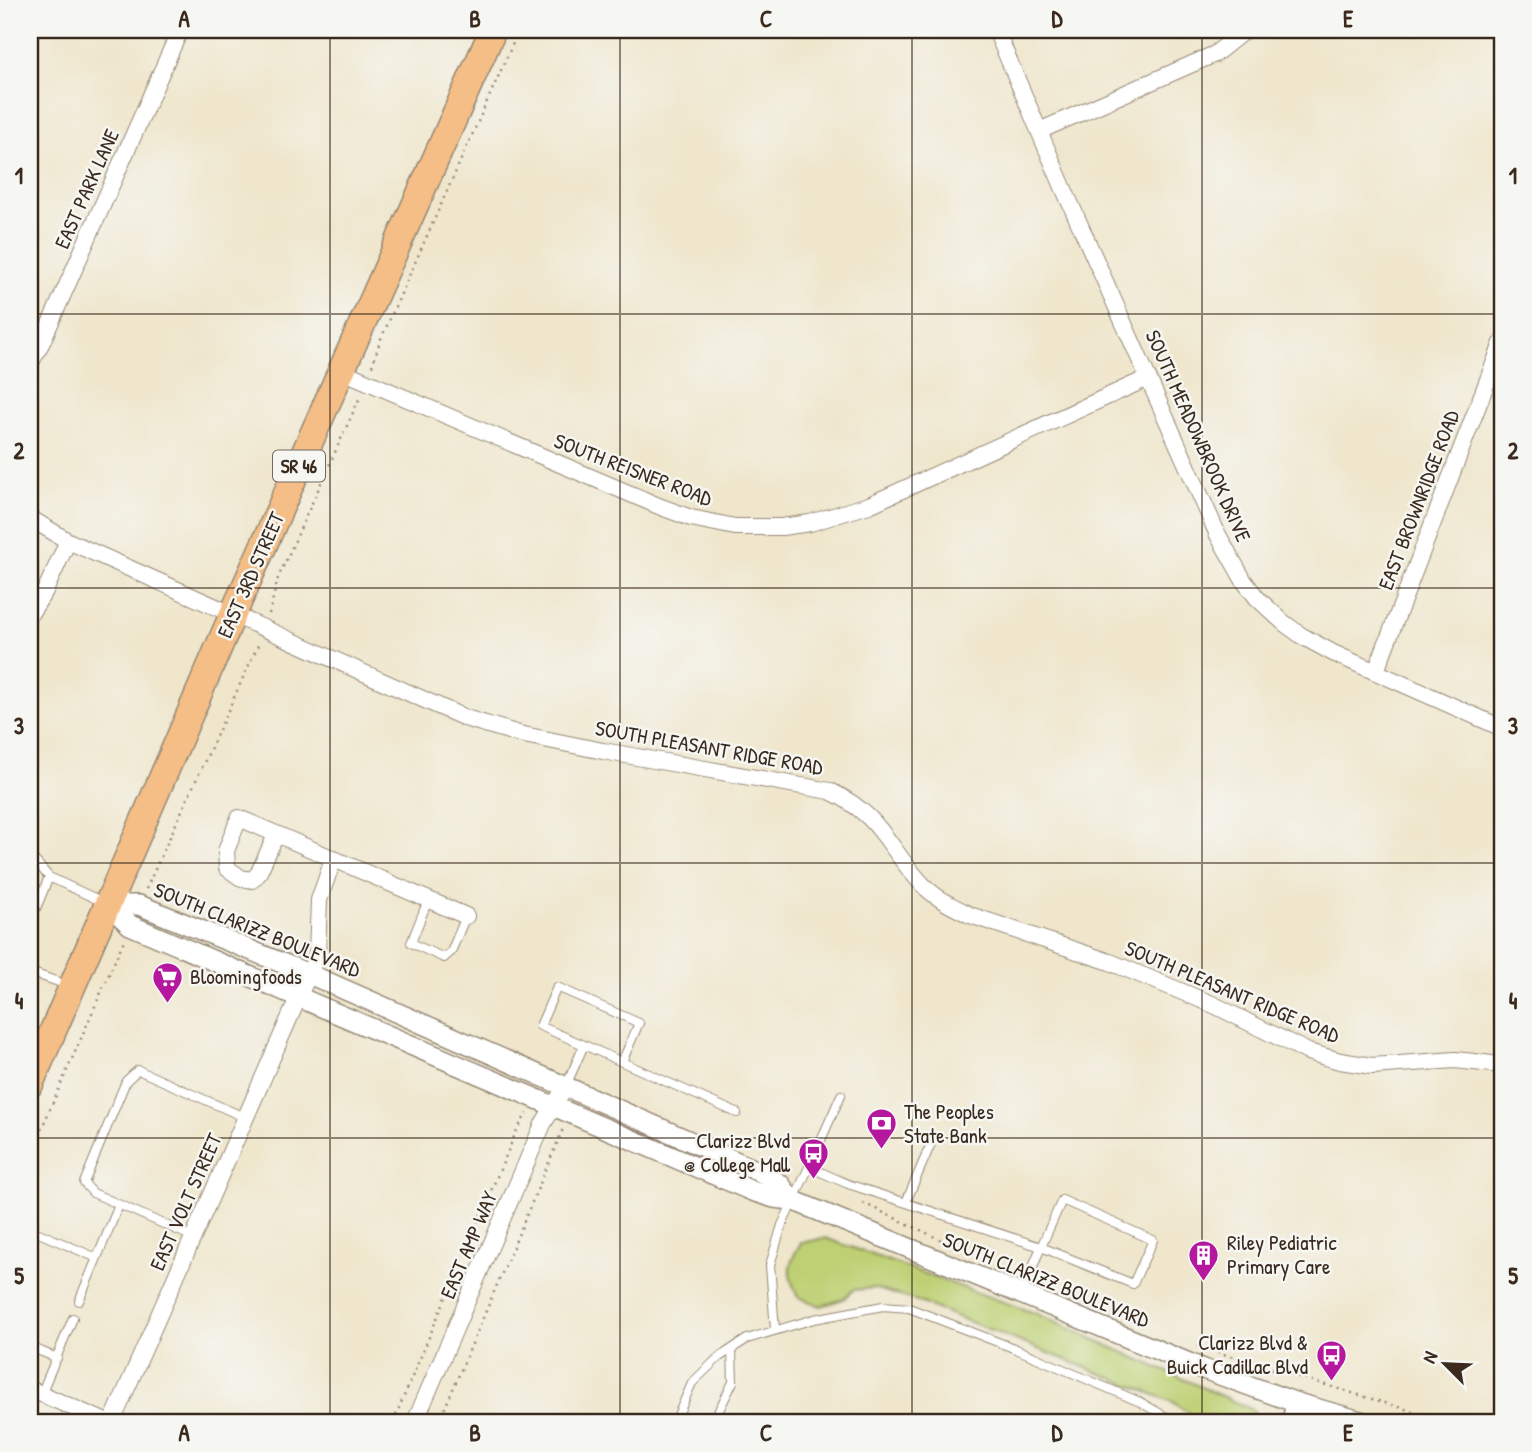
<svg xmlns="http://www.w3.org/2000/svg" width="1532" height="1452" font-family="'Patrick Hand',sans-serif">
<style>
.green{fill:#bed073;stroke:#7c7d48;stroke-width:2}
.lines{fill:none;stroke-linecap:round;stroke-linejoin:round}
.service-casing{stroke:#958875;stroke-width:10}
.minor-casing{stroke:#958875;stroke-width:18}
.tertiary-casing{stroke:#958875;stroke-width:22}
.trunk-casing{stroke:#958875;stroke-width:29}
.path{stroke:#958875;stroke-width:2.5;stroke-dasharray:2 5;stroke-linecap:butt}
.service{stroke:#fff;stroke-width:8}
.minor{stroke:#fff;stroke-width:16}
.tertiary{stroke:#fff;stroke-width:19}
.trunk{stroke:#f5be86;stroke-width:26}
.grid{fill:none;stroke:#3b2a1e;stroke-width:2;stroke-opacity:0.55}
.labels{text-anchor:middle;stroke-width:5;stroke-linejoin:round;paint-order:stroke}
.shield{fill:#f6f6f2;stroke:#73675e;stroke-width:2}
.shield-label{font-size:19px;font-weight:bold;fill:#3b2a1e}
.street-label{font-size:21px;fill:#3b2a1e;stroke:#f6f6f2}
.poi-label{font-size:21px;fill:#3b2a1e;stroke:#f6f6f2;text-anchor:start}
.neatline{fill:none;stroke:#3b2a1e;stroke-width:2.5}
.grid-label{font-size:23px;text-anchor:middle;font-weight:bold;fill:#3b2a1e}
</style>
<rect width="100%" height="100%" fill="#f6f6f2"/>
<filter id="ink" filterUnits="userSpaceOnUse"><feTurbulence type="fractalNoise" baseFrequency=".0143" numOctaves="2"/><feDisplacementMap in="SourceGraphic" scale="14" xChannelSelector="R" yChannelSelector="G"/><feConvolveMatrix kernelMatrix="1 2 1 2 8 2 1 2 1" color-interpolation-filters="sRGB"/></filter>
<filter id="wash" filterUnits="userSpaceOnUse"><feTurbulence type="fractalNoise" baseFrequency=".00686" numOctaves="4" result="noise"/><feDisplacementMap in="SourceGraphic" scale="28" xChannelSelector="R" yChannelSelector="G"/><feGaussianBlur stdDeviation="1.57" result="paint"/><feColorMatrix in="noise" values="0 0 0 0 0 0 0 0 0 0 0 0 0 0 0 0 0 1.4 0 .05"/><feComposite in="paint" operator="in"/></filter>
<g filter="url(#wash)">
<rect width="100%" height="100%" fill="#efe6cc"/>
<path class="green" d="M825 1238 1037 1314 1253 1410 1260 1422H1200L1173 1402 917 1301 874 1288 853 1290 843 1299 821 1306 798 1297C786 1272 787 1266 801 1243Z"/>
</g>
<g filter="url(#ink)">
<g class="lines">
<defs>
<path id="service" d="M30 855 49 877 105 903
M428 900 411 943 444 958 451 952 466 916
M30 923 49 877
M30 972 70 986
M622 1062 737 1113
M566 1086 584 1045 540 1026 557 987 639 1023 622 1062 584 1045
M809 1167 841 1095
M1062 1200 1153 1240 1133 1284 1041 1247Z
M906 1202 933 1139
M30 1234 34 1231 97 1258
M193 1237 93 1193 84 1183 126 1081 138 1070 246 1118
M79 1301 119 1205
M775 1330 770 1265 782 1225 809 1167 848 1184 1041 1247 1022 1293
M30 1347 57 1358
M41 1394 73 1318
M675 1422 692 1383 718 1358 747 1339 814 1319 883 1306 909 1308 1016 1349 1140 1402 1175 1422
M713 1422 733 1382 732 1349"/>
<path id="minor" d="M996 30 1063 187 1218 535 1244 581 1257 598 1284 623 1302 636 1333 653 1502 728
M1039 131 1215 54 1245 30
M30 364 41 344 180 30
M342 371 661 507 691 518 735 527H782L810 523 869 505 1148 378
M30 518 68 541 465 718 519 734 603 751 830 791C883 816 887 848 924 886 937 899 954 907 970 915L1110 962 1214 1005 1308 1052 1340 1061 1372 1066 1455 1060 1502 1065
M30 614 45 591 68 541
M1376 671 1502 343
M276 835 258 874 252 880 241 878 227 868 226 851 239 818 466 916
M30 1389 106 1422
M112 1422 317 955 319 900 333 860
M415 1422 543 1124 566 1086"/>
<path id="tertiary" d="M109 905 130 925 752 1191 774 1198 792 1200 1206 1370 1297 1403 1364 1422
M109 905H139L309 974 758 1171 780 1184 792 1200
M1291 1422 1297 1403"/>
<path id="trunk" d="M30 1084 233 614 493 30"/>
</defs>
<use href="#service" class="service-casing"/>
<use href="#minor" class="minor-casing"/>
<use href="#tertiary" class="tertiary-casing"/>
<use href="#trunk" class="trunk-casing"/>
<path class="path" d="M372 366 380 341 519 30
M269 614 278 578 361 395
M146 889 259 643
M30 1155 124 940
M863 1203 948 1243
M1197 1346 1448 1422
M393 1422 516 1132 527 1113
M439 1422 563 1129"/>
<use href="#service" class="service"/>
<use href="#minor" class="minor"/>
<use href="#tertiary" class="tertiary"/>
<use href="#trunk" class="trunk"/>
</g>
</g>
<path class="grid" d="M330 30V1422M620 30V1422M912 30V1422M1202 30V1422M30 314H1502M30 588H1502M30 863H1502M30 1138H1502"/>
<defs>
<symbol id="supermarket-pin" viewBox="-11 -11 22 30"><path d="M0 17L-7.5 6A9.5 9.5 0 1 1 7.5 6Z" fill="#b5179e" stroke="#f6f6f2"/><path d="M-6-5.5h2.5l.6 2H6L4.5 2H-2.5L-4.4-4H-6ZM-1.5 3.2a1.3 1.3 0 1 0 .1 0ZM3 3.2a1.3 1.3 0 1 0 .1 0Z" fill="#fff"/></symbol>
<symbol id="bank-pin" viewBox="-11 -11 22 30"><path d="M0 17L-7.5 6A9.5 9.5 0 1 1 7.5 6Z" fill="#b5179e" stroke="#f6f6f2"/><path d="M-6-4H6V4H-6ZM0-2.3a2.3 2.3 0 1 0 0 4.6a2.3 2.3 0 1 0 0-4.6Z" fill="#fff"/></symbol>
<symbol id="bus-pin" viewBox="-11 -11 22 30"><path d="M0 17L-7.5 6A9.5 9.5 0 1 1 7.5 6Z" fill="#b5179e" stroke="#f6f6f2"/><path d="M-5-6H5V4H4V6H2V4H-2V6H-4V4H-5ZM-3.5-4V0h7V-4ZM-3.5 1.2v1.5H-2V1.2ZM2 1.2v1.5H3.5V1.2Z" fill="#fff"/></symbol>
<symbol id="building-pin" viewBox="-11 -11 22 30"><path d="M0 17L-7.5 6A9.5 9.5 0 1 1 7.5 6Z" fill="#b5179e" stroke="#f6f6f2"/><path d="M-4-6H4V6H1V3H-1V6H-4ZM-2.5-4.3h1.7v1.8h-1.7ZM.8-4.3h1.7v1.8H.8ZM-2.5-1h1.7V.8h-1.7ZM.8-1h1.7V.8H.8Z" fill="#fff"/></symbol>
</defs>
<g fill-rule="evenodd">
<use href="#supermarket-pin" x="150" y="960" width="35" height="47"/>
<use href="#bank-pin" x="864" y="1106" width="35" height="47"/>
<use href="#bus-pin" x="796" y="1136" width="35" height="47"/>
<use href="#building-pin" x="1186" y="1238" width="35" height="47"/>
<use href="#bus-pin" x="1314" y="1338" width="35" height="47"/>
</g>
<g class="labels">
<rect class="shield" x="273" y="450.5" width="52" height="31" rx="5"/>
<g class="shield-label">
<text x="299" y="473">SR 46</text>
</g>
<g class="street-label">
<text transform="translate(87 189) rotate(-66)" y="7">EAST PARK LANE</text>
<text transform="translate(1198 436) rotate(66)" y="7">SOUTH MEADOWBROOK DRIVE</text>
<text transform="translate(633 470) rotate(21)" y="7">SOUTH REISNER ROAD</text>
<text transform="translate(1419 500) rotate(-69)" y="7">EAST BROWNRIDGE ROAD</text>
<text transform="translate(251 575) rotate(-66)" y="7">EAST 3RD STREET</text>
<text transform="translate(709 748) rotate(10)" y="7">SOUTH PLEASANT RIDGE ROAD</text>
<text transform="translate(257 930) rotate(22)" y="7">SOUTH CLARIZZ BOULEVARD</text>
<text transform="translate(1232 992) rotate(23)" y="7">SOUTH PLEASANT RIDGE ROAD</text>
<text transform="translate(186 1202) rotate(-66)" y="7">EAST VOLT STREET</text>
<text transform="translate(469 1245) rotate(-67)" y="7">EAST AMP WAY</text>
<text transform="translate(1046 1280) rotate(22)" y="7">SOUTH CLARIZZ BOULEVARD</text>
</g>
<g class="poi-label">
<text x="190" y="984">Bloomingfoods</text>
<text x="904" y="1119">The Peoples<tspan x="904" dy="24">State Bank</tspan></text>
<text x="790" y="1148" text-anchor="end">Clarizz Blvd<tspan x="790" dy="24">@ College Mall</tspan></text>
<text x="1227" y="1250">Riley Pediatric<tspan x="1227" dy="24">Primary Care</tspan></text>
<text x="1308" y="1350" text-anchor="end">Clarizz Blvd &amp;<tspan x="1308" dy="24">Buick Cadillac Blvd</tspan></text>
</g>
</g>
<rect width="1532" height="1452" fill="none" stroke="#f6f6f2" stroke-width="77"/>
<g transform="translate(1445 1364) rotate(294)" stroke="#f6f6f2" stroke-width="5" paint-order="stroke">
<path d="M0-5L12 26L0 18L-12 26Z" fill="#3b2a1e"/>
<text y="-10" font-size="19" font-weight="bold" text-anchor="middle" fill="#3b2a1e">N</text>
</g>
<rect x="38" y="38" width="1456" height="1376" class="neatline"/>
<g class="grid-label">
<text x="184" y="27">A</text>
<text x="475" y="27">B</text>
<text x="766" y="27">C</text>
<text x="1057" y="27">D</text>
<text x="1348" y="27">E</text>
<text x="19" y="184">1</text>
<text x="1513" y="184">1</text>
<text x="19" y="459">2</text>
<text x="1513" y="459">2</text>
<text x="19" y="734">3</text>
<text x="1513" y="734">3</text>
<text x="19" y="1009">4</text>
<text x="1513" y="1009">4</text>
<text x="19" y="1284">5</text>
<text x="1513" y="1284">5</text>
<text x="184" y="1441">A</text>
<text x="475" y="1441">B</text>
<text x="766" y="1441">C</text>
<text x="1057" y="1441">D</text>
<text x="1348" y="1441">E</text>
</g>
</svg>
